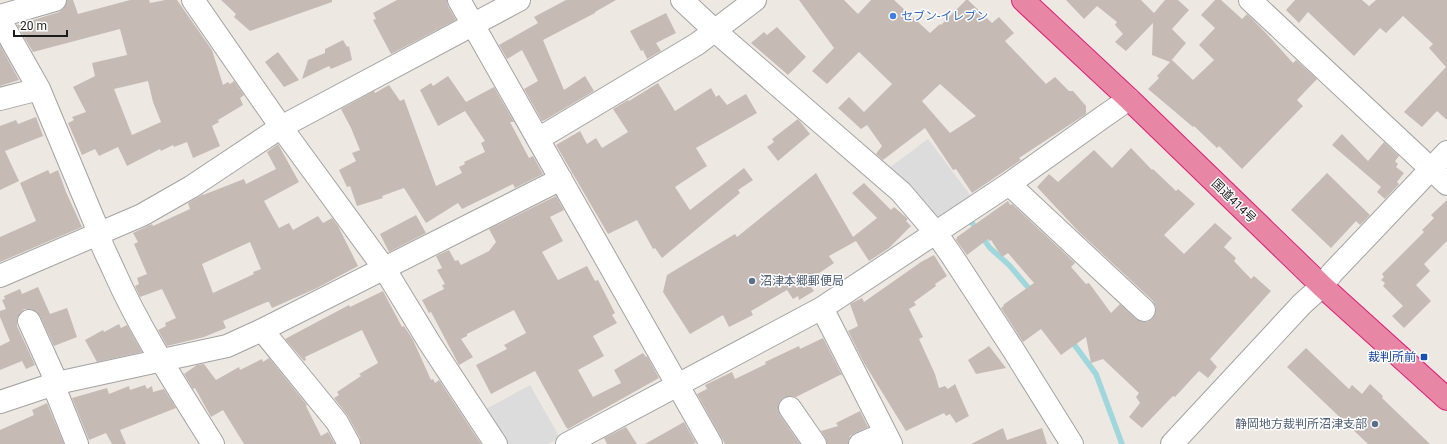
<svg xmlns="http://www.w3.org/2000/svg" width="1447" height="444" font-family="Roboto,'Noto Sans JP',sans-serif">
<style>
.parking{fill:#dcdcdc}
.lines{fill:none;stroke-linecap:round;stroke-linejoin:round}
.stream{stroke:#a0d7dd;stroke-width:5.5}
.building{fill:#c6bab5;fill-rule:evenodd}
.minor-casing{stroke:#a3a3a3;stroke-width:24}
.highway-casing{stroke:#dc1f78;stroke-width:24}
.minor{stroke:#fff;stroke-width:22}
.highway{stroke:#e886a5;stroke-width:22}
.shop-dot{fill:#3f7fe0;stroke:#fff;stroke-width:1.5}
.service-dot{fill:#5c6f8a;stroke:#fff;stroke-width:1.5}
.transit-dot{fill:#1a4fb4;stroke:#fff;stroke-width:1.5}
.labels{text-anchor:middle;stroke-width:3;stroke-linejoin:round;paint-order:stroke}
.shop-label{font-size:12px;fill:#366cbe;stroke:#fff;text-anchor:start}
.street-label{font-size:12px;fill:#1c1c1c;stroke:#fff}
.service-label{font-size:12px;fill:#4e5e75;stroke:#fff;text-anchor:start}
.transit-label{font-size:12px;fill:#164399;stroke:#fff;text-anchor:end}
</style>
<rect width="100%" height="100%" fill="#eee8e2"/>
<path class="parking" d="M928 139 971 196 934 222 889 168Z
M530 385 560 438 548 444H508L486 409Z"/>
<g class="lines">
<path class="stream" d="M970 220 990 248 1009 265 1032 292
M1070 339 1096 374 1122 444"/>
</g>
<path class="building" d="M67 0H73L78 14 130 0H149L150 3 165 0H177L212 50 223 85 228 82 230 84 234 81 244 95 240 98 243 105 218 120 219 122 212 126 220 146 193 158 187 142 174 147 173 145 161 151 160 149 127 166 118 147 99 156 95 149 82 155 68 123 74 120 72 117 86 112 73 87 95 76 92 63 127 55 120 29 33 52 17 25 59 12 64 8ZM148 81 153 102 161 122 132 135 114 89Z
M221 0H332V2L250 31 234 17 236 14Z
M397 0H447L448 6 456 20 391 54 373 20 376 19 373 13Z
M566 0H616L595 12V13L543 40 564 90 585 76 594 91 545 120 542 121 524 89 538 81 522 50 507 59 499 45 538 23 534 17Z
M799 0H844L858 14 871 0H894L930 33 940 24 941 25 966 0H968L992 23 999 17 1014 33 1005 41 1046 84 1055 77 1069 91H1073L1086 106V114L1019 158 1021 160 972 193 956 169 953 170 925 128 883 160 876 154 882 146 867 125 861 129 838 108 849 97 864 112 892 84 859 52 827 84 812 71 834 48ZM940 84 976 116 950 133 922 101Z
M1066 0H1141L1154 13 1165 0H1178L1189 10 1172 29 1186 43 1170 62 1152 55 1153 23 1126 51 1115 42 1123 34 1115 25 1117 22 1097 6 1084 19Z
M1215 0H1221L1242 19 1247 14 1264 31 1293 63 1296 60 1317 79 1297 100 1303 106 1242 169 1219 146 1217 148 1194 126 1193 127 1148 89 1159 78 1157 76 1172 60 1193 80 1214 60 1199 45 1215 28 1201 15Z
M1295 0H1362L1369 6 1376 0H1447V120L1437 111 1422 127 1404 112 1446 67 1429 48 1433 44 1403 16 1386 33 1380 28 1354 56 1308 12 1299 23 1286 10Z
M666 13 676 33 656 43 661 51 647 59 643 50 641 51 630 31Z
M777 27 806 57 788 75 751 43 764 32 767 35Z
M343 40 347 47 349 46 352 60 331 69 329 66 302 79 308 60 325 53V49Z
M0 45 19 80 0 86Z
M278 52 299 80 284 87 265 62Z
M448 76 466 102 494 87 514 122H510L529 158 533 156 543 174 515 188 513 184 462 209 458 203 426 223 404 188 382 196 383 198 357 206 350 186 347 187 339 170 356 161 352 153 360 150 351 128 341 109 374 91 375 93 389 85 400 101 404 99 436 186 462 173 459 167 465 164 464 162 485 152 481 143 485 141 465 111 438 126 420 90 431 83 433 86Z
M658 83 675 111 711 88 716 97 719 95 727 105 746 94 757 113 696 148 707 166 675 187 690 210 744 168 753 180 738 190 740 193 662 258 655 248 653 249 637 220 608 234 556 145 580 131 587 144 596 138 602 148 628 132 613 109 628 100 629 101Z
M36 117 43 136 5 151 19 181 0 190V126L16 120 18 124Z
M798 119 810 134 778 161 767 147 774 142 772 139Z
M1342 134 1368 161 1384 142 1399 156 1395 161 1398 164 1396 167 1404 173 1397 182 1399 184 1385 199 1377 192 1381 187 1332 145Z
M278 144 299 182 264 201 279 228 289 223 293 230 318 216 323 223 332 218 338 226 358 266 317 288 272 308 269 302H267L223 321 226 328 204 337 167 346 158 330 166 326 165 323 176 318 162 289 140 297 135 286 139 284 137 278 147 274 134 244 138 242 133 233 152 224 153 226 190 209 188 203 203 194V195L244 179 246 184 276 169 267 152ZM250 242 261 269 253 272 254 274 213 293 202 264Z
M1131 148 1152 170 1153 169 1176 191 1178 189 1195 204 1164 235 1184 254 1215 223 1232 238 1224 247 1236 258 1234 261 1251 279 1254 276 1271 291 1210 359 1217 367 1208 378 1199 371 1175 397 1173 396 1142 428 1129 417 1140 403 1136 397 1139 393 1103 359 1091 363 1086 337 1061 355 1041 329 1023 342 1001 308 1004 306 1003 305 1034 283 1008 253 1002 257 991 240 989 241 988 239 967 255 956 240 957 237 1008 201 1010 205 1012 204 1073 261 1075 263 1071 267 1086 284 1089 283 1111 313 1120 304 1136 319 1142 322H1148L1153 318 1156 312V307L1153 301 1079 232 1037 187 1049 174 1058 182 1094 150 1112 168Z
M48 170 50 174 58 170 66 192 82 227 0 262V237L36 221 20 183Z
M816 173 853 237 877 218 852 193 864 183 891 210 894 207 908 219 906 221 911 226 889 248 869 261 856 241 829 256 834 263 809 280 812 285 811 287 814 291 799 300 798 296 793 299 787 290 751 311 753 315 729 327 723 315 690 334 663 292 667 275 735 234 737 237Z
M1327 173 1370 215 1360 225 1356 221 1331 248 1291 210Z
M556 196 564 210 550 217 563 241 542 252 558 280 587 266 595 281 598 280 615 313 612 315 617 323 593 336 604 356 578 370 593 397 621 383 614 370 643 353 646 357 647 356 659 378 568 429 566 427 535 371 491 394 476 365 507 349 504 345 526 333 514 310 467 334V336L461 339 473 357 459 365 431 312 429 313 422 300 444 289 442 285 445 284 437 270 442 268 436 256 449 250 455 261 458 260 461 265 489 251 496 242 489 229Z
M1447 200V241L1424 264 1430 271 1416 285 1431 301 1404 328 1392 316 1403 306 1383 286 1385 283 1381 280 1384 277 1382 274 1424 232 1422 230 1434 218 1431 215Z
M416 215 426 233 389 252 380 234Z
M934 255 947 276 935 284 936 286 914 302 916 305 909 309 923 337 919 339 935 374 939 388 945 386 948 389 955 384 969 416 956 423 950 414 946 416 944 413 906 431 864 363 848 331 858 326 850 304 862 298 864 302 921 262Z
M38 287 50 314 67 308 77 337 54 346 40 316 36 311 30 309H24L19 314 17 320V326L35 365 26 369 22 361 0 370V346L10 341 0 317V311L6 309 2 300 5 299 4 296 20 289 22 294Z
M383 291 402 327 404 326 413 340 431 380 433 379 435 383 439 380 481 444H361L360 438 348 416 334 398 339 395 337 392 361 376 359 374 378 363 362 330 305 357 306 360 304 361 285 339 349 305 350 307Z
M119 324 121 328 127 325 142 352 97 362 85 340 103 330 104 332Z
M823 338 842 375H840L796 397 789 396 783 398 779 403 778 409 780 415 800 444H725L697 394 707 389 705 385 732 372 735 379 766 364 765 362 799 346 800 349Z
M989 346 1006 368 976 374 968 360Z
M1306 348 1349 389 1352 385 1362 394 1370 384 1383 396 1382 398 1430 444H1368L1287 367Z
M269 358 307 405 306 406 321 436 328 432 335 444H244L223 410 211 417 195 388 193 389 184 374 197 365 204 364 216 380 239 367 240 370 262 359 263 362Z
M145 385 147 389 152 386 153 392 164 389 176 408 120 430 126 444H112L106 433 89 440 72 398 107 388 109 394 129 386 130 390Z
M47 403 64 444H0V430L34 415 32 410Z
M860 411 868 427 855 433 850 436 848 444H827L825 437 821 431 838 426 836 423Z
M684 422 696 443 693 444H645Z
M626 427 637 444H607L604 438Z
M1003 428 1007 440 1042 428 1047 444H971Z"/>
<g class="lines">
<defs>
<path id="minor" d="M193 0 281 127 384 268 429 342 496 444
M459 0 711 444
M682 0 714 30 901 192 936 233 952 256 1014 351 1072 444
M1250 0 1447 184
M0 16 55 0
M0 20 39 89 95 223C98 240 107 255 114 271 141 332 178 388 213 444
M0 99 39 89
M538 139 697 44 755 0
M1009 184 1144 310
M0 276 142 215 191 187 281 127 519 0
M822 308 891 444
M29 321 57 383
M262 330 337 422 349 444
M53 384 77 444
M0 402 57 383 227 346 262 330 561 179
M790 408 815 444
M567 444 822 308 1009 184 1103 117 1129 99
M860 444 885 433
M1172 444 1302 304 1322 286 1332 273 1447 152"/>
<path id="highway" d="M1023 0 1129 99 1322 286 1447 399"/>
</defs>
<use href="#minor" class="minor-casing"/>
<use href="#highway" class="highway-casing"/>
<use href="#minor" class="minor"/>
<use href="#highway" class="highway"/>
</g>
<circle class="shop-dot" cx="893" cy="16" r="4"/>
<g class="service-dot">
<circle cx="752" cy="281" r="4"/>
<circle cx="1375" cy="424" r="4"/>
</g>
<rect class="transit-dot" x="1420" y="353" width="8" height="8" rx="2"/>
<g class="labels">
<g class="shop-label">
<text x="901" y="20">セブン-イレブン</text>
</g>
<g class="street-label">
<text transform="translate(1234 201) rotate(44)" y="4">国道414号</text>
</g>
<g class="service-label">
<text x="760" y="285">沼津本郷郵便局</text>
<text x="1367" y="428" text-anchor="end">静岡地方裁判所沼津支部</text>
</g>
<g class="transit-label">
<text x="1416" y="361">裁判所前</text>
</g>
</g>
<path d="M14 30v6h53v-6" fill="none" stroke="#1c1c1c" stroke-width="2"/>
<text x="20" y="30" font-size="12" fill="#1c1c1c" stroke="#ffffff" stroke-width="3" paint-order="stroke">20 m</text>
</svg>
